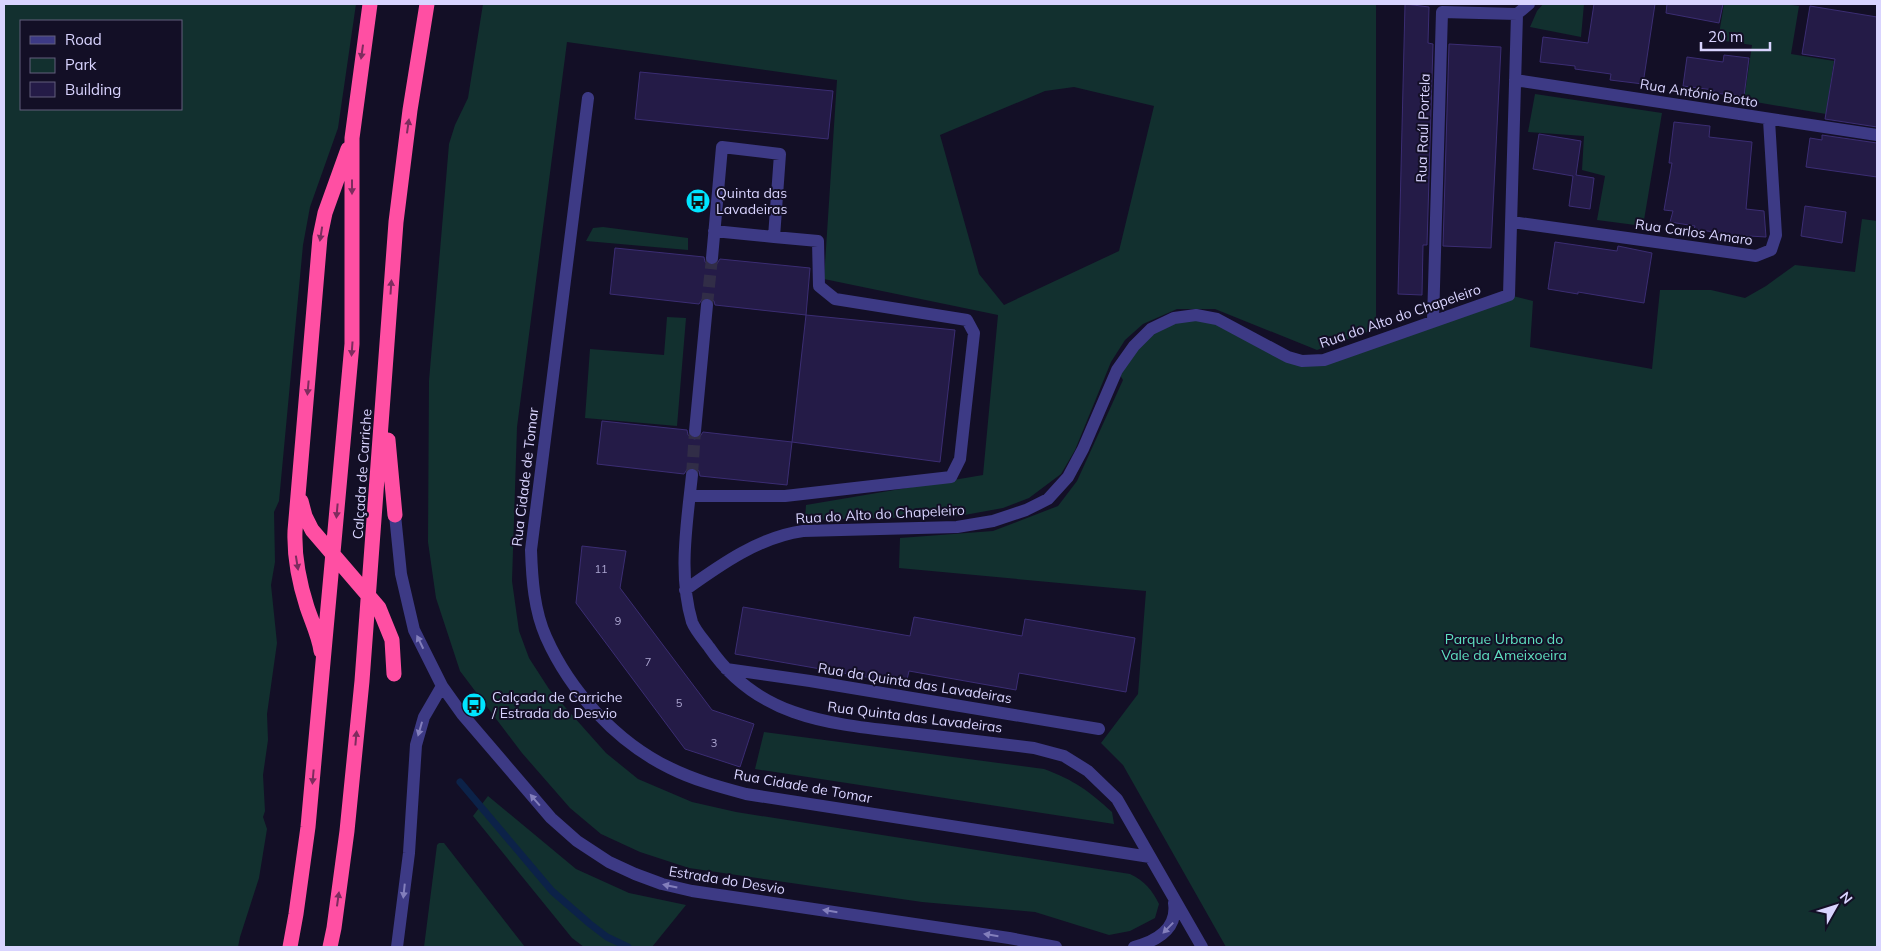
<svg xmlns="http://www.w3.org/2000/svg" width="1881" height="951" font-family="Mulish,sans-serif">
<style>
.green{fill:#12302f;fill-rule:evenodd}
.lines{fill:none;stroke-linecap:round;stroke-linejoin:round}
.stream{stroke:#0c2248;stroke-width:7}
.building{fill:#241b47;stroke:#3b2d73}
.street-tunnel{stroke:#312d47;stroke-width:12;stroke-dasharray:12 6;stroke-linecap:butt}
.street{stroke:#3d3a85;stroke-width:12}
.highway{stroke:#ff4fa3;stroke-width:15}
.oneway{fill:#7d2c5e}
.oneway2{fill:#837fbc}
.labels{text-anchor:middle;stroke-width:4;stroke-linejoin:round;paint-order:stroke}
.number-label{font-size:11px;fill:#aca6d1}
.street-label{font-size:14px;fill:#d9d4ff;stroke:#130f26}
.poi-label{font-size:14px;fill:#d9d4ff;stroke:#130f26;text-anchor:start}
.park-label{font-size:14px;fill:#5fe0c0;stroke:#130f26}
</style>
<rect width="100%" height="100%" fill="#130f26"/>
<path class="green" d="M4 4H356L338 128 310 207 303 245 279 501 274 512 275 562 271 585 277 643 267 714 268 740 263 775 265 811 263 817 267 829 259 878 240 937 238 947H4ZM21 21H181V109H21Z
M483 4H1376V329L1317 350 1215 309H1177L1143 324 1125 340 1111 362 1075 450 1061 474 1029 498 1003 508 959 516 805 520 806 505 983 475 998 315 824 279 837 80 567 42 517 427 512 581 519 631 529 658 549 689 606 753 638 779 692 802 736 812 1130 874C1145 881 1152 890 1159 904L1155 918 1130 931 1109 935 1035 912 922 902 689 868 640 852 601 834 570 808 522 753 460 671 436 598 428 542 429 381 449 144 455 125 468 98ZM1074 87 1154 106 1119 251 1004 305 979 274 940 135 1045 91Z
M1543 4H1584L1581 37 1530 27 1537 11Z
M1724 4H1784L1799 6 1791 54 1834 61 1826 114 1744 100 1752 45 1718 40Z
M1535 94 1662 113 1643 226 1597 220 1605 176 1582 170 1584 136 1528 132Z
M1862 219 1877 221V947H1226L1123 765 1101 743 1138 694 1146 591 899 568 900 538 993 531 1058 506 1077 481 1123 380 1117 370 1151 329 1196 315 1302 361 1509 295 1533 301 1530 347 1652 369 1660 290H1711L1745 298 1766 286 1795 265 1855 272Z
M603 227 688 238V250L586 241 593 228Z
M667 317 686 318 677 426 585 418 590 349 664 355Z
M764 732 1044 769C1074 780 1089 791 1112 812L1114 824 755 769Z
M488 796 576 869 629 893 686 905 652 947H584L572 938 473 816Z
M439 843H444L525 947H424L437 845Z"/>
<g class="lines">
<path class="stream" d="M460 782 552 891 590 924 607 937 628 947"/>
</g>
<path class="building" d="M1405 4 1429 7 1428 43 1433 44 1427 245H1423L1422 295 1398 294Z
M1594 4H1655L1643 84 1610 80 1611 74 1575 69V66L1540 62 1543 37 1588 43Z
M1667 4H1723L1719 23 1666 13Z
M1810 6 1877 17V127L1825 119 1835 59 1802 54Z
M1449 44 1501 47 1491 248 1443 246Z
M1724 55 1749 58 1744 96 1713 93 1714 90 1683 86 1687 57 1723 62Z
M640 72 833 91 828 139 635 119Z
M1674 122 1710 126 1709 137 1752 142 1746 209 1764 211 1766 237 1733 235 1694 229 1695 226 1670 222 1673 211 1664 210 1672 163H1669Z
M1539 134 1581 141 1576 175 1594 178 1590 209 1569 206 1573 176 1533 169Z
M1822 135 1877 143V177L1806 167 1810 138 1822 140Z
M1805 206 1846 212 1842 243 1801 236Z
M1555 242 1617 251 1618 246 1652 253 1644 303 1578 292V294L1548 289Z
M615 248 704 257 705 262 711 266 716 265 720 259 810 268 806 315 715 305 714 301 708 297 703 298 699 304 610 294Z
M806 315 955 330 940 462 792 442Z
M602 421 687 430 688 435 694 439 699 438 703 432 792 442 787 485 700 476 699 471 693 467 688 468 684 474 597 464Z
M582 546 626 551 620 588 712 710 754 724 740 767 685 749 576 603Z
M743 607 910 636 914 617 1022 636 1025 619 1135 638 1126 692 1019 673 1016 690 909 671 906 684 735 654Z"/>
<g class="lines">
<path class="street-tunnel" d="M707 305 712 258
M692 475 695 431"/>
<path class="street" d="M1515 80 1877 135
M588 98 531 550C532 579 534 610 546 637 570 691 616 742 670 768 694 780 720 787 746 794L1150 857
M1512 222 1756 256 1771 250 1776 235 1769 120
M712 258 722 147 780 154 774 237 714 231
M1433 321 1442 12 1517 14
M695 431 707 305
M692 475C687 523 678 575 692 622 695 630 703 639 709 647 758 719 831 724 910 733 951 738 993 743 1034 748L1064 756 1088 771 1117 799 1202 947
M690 496H785L951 477 960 459 974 333 967 320 835 299 819 286 818 241 774 237
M395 515 401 574 414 630 442 686 462 714 551 818 577 841 609 862 635 874 662 884 692 891 1009 938 1056 947
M685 590C720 565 759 537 803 531L957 527 993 521 1026 510 1048 499 1068 477 1083 449 1117 370 1134 346 1151 329 1174 318 1196 315 1217 319 1288 357 1302 361 1324 360 1509 295 1517 14 1529 4
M726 669 810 681 1099 729
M397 947 409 853 416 745 424 717 442 686
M1134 947C1157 941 1178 929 1174 903"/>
<path class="highway" d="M388 440 395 515
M301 501 305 516 312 530 379 608 392 640 394 674
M321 651C319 636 312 622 307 607 299 582 294 557 295 531L320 237 325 213 348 149
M290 947 296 914 308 827 352 344V138L370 4
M330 947 334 928 347 831 362 681 396 222 410 110 427 4"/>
</g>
<defs><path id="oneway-solid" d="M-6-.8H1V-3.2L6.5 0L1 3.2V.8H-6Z" transform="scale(1.25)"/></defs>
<g class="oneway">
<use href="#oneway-solid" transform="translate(362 52) rotate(98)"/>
<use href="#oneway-solid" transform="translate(408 126) rotate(-82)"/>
<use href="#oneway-solid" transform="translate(352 187) rotate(90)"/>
<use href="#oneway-solid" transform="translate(321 234) rotate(99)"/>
<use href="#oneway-solid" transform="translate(391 287) rotate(-86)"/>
<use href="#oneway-solid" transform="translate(352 349) rotate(94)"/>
<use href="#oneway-solid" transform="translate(308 388) rotate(95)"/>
<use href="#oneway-solid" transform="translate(337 511) rotate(95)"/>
<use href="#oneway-solid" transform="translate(297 563) rotate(81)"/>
<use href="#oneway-solid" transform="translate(356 738) rotate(-85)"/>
<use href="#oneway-solid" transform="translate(313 777) rotate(95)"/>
<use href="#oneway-solid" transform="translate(338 899) rotate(-82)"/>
</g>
<g class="oneway2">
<use href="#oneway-solid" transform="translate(420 642) rotate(-116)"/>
<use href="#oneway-solid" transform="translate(420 729) rotate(106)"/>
<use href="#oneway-solid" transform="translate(535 800) rotate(-131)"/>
<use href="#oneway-solid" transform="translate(670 886) rotate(-168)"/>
<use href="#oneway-solid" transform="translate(404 891) rotate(96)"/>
<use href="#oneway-solid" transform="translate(830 911) rotate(-171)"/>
<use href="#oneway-solid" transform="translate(1168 928) rotate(134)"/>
<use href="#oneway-solid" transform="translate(991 935) rotate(-171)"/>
</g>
<defs>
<symbol id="bus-disc" viewBox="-11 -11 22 22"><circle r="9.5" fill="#00e5ff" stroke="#130f26"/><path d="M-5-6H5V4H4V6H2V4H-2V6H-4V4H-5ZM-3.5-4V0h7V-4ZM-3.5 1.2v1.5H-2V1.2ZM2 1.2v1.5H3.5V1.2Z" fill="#111"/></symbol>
</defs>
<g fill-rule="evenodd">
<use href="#bus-disc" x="684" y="187" width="28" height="28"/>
<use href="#bus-disc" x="460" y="691" width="28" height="28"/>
</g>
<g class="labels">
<g class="number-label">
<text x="601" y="573">11</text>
<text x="618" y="625">9</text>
<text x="648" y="666">7</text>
<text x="679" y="707">5</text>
<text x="714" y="747">3</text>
</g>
<g class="street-label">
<text transform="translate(1699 93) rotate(9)" y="5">Rua António Botto</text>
<text transform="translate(1423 128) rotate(-88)" y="5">Rua Raúl Portela</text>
<text transform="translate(1694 232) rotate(8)" y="5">Rua Carlos Amaro</text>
<text transform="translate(1400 316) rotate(-19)" y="5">Rua do Alto do Chapeleiro</text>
<text transform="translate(362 474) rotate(-86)" y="5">Calçada de Carriche</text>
<text transform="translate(525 477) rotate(-83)" y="5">Rua Cidade de Tomar</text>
<text transform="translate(880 514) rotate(-3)" y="5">Rua do Alto do Chapeleiro</text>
<text transform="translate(915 683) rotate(9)" y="5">Rua da Quinta das Lavadeiras</text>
<text transform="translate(915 717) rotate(7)" y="5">Rua Quinta das Lavadeiras</text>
<text transform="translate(803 786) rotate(10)" y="5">Rua Cidade de Tomar</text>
<text transform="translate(727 880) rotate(9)" y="5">Estrada do Desvio</text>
</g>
<g class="poi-label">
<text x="716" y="198">Quinta das<tspan x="716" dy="16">Lavadeiras</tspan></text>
<text x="492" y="702">Calçada de Carriche<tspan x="492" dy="16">/ Estrada do Desvio</tspan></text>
</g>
<g class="park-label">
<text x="1504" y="644">Parque Urbano do<tspan x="1504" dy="16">Vale da Ameixoeira</tspan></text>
</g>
</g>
<rect width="1881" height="951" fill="none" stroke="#d9d4ff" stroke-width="10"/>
<rect x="20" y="20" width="162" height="90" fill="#130f26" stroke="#625e7d"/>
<rect x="30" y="36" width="25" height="8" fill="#3d3a85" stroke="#625e7d"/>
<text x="65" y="45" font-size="15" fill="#d9d4ff">Road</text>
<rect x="30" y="58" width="25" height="15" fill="#12302f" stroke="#625e7d"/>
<text x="65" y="70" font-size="15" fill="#d9d4ff">Park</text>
<rect x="30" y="82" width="25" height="15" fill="#241b47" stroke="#625e7d"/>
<text x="65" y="95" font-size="15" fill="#d9d4ff">Building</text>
<g transform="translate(1836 906) rotate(51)" stroke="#130f26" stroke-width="4" paint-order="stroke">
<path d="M0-4L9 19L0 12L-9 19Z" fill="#d9d4ff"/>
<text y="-8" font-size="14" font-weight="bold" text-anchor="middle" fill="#d9d4ff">N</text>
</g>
<path d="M1701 42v8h69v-8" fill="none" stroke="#d9d4ff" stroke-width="2.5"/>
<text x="1708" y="42" font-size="15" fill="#d9d4ff" stroke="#130f26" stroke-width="4" paint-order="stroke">20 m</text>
</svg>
